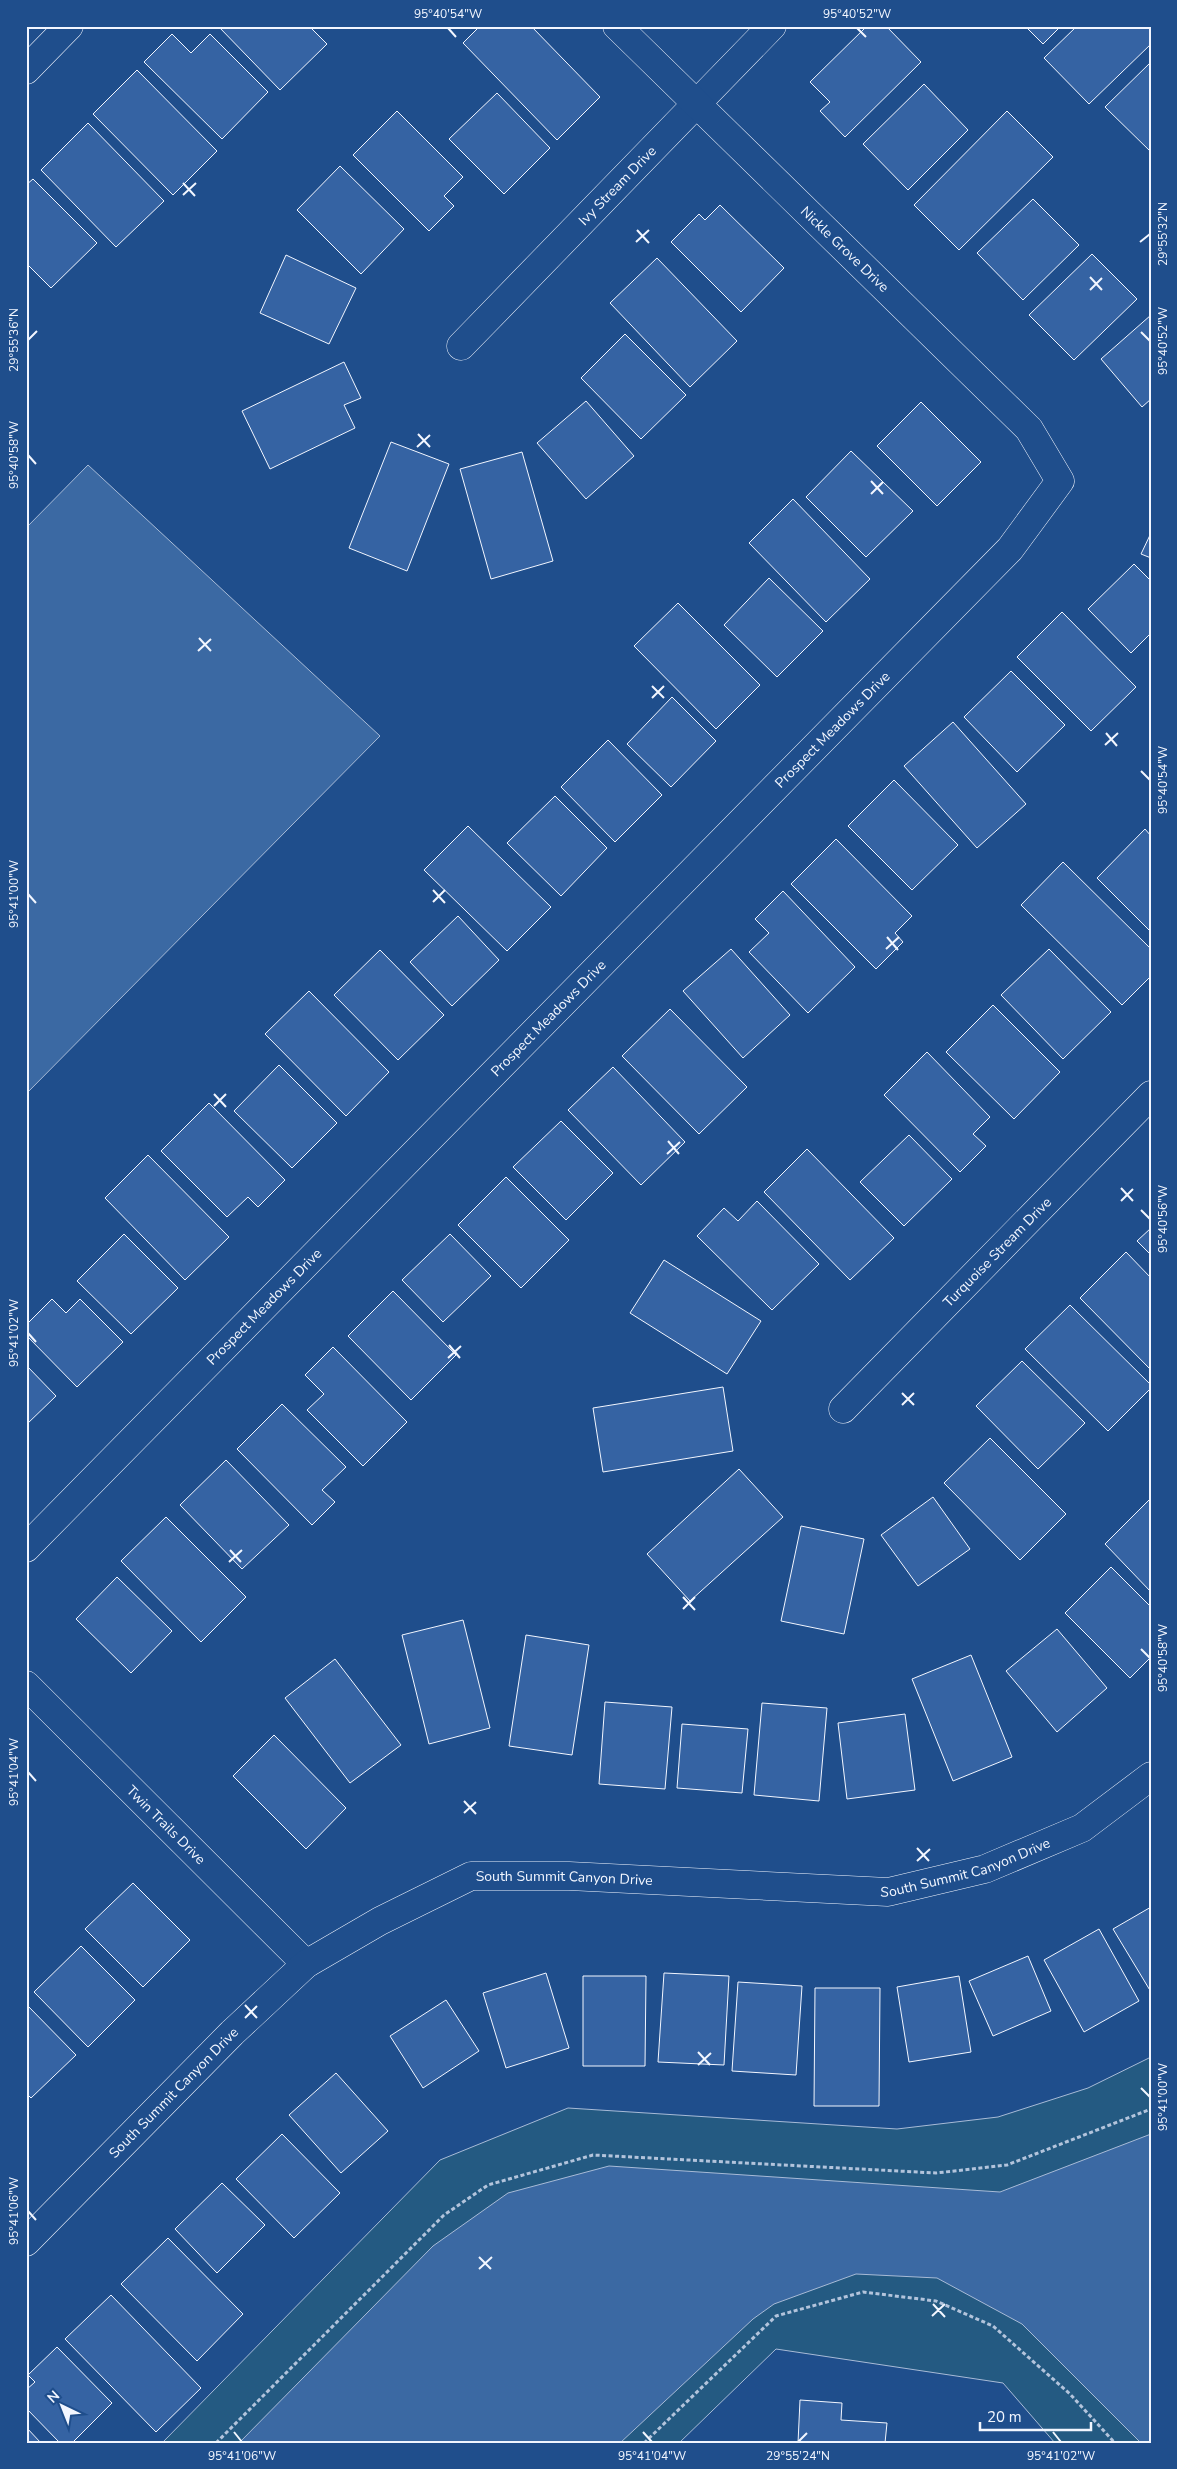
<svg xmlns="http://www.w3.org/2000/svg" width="1177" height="2469" font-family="'Nunito Sans',sans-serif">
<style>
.green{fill:#245a82;stroke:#a8bbd7}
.water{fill:#3b69a3;stroke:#a8bbd7}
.building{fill:#3563a3;stroke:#f2f6ff}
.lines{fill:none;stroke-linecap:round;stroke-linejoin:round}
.minor-casing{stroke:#f2f6ff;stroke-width:29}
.path{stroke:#b3c4dc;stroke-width:3;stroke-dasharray:4 2.5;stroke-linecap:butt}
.minor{stroke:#1f4e8c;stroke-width:28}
.ticks{fill:none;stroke:#f2f6ff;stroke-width:2}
.labels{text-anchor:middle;stroke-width:4;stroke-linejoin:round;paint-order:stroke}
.street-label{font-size:14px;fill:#f2f6ff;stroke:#1f4e8c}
.neatline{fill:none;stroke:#f2f6ff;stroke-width:2}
.ticks-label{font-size:12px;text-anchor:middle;fill:#f2f6ff}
</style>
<rect width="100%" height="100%" fill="#1f4e8c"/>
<path class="green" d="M1151 2057V2443H1055L1003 2383 776 2349 679 2443H162L440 2160 568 2108 897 2129 998 2117 1088 2088Z"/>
<path class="water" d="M88 465 380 736 26 1094V528Z
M1151 2134V2443H1141L1022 2324 937 2278 856 2274 774 2304 753 2319 620 2443H239L433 2246 508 2193 609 2166 1000 2192Z"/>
<path class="building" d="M218 26H309L327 44 280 90Z
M480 26H531L600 97 557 140 463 43Z
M867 26H886L921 62 845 137 820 111 830 102 810 82Z
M1025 26H1061L1043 44Z
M1077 26H1151V44L1089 104 1044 58Z
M172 34 191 53 210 34 268 92 222 139 144 62Z
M1151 62V152L1105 107Z
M137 70 217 151 173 195 93 114Z
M924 84 968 130 908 190 863 144Z
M497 93 550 148 504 194 449 139Z
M397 111 463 177 444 196 454 206 429 231 353 155Z
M1007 111 1053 157 959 250 914 205Z
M88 123 164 201 116 247 41 170Z
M340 166 404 229 361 274 297 210Z
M33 179 97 243 51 288 26 263V185Z
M1033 199 1079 245 1023 300 977 253Z
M720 205 784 268 741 312 671 242 699 214 705 220Z
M1092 254 1137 299 1074 360 1029 315Z
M286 255 356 288 329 344 260 313Z
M657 258 737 341 690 387 610 303Z
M1151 315V399L1142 407 1101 359Z
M625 334 686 395 641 439 581 378Z
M344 362 361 398 344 405 355 428 270 469 242 411Z
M586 401 634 456 586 499 537 443Z
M921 402 981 462 937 506 877 446Z
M391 442 449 464 407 571 349 548Z
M851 451 913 511 866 557 806 497Z
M522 452 553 561 491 579 460 469Z
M793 499 870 579 826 622 749 543Z
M1151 533V558L1141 554Z
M1134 564 1151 581V633L1131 653 1088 609Z
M769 578 823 631 777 677 724 625Z
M678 603 760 685 716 729 634 646Z
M1062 612 1136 687 1091 731 1017 657Z
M1011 671 1065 725 1017 772 964 717Z
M672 697 716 741 671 787 627 744Z
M953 722 1026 804 977 848 904 766Z
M608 740 662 795 615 842 561 787Z
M894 780 958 845 912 890 848 826Z
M555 796 607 848 561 896 507 843Z
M468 826 551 907 507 951 424 870Z
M1145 829 1151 836V932L1097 878Z
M836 839 912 916 895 933 903 942 876 969 791 884Z
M1063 862 1151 949V976L1122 1005 1021 905Z
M783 891 855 967 808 1013 749 952 769 933 755 919Z
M458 916 499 960 452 1006 410 962Z
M731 949 790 1015 743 1058 683 991Z
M1049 949 1111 1012 1063 1059 1001 995Z
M380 950 444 1015 398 1060 334 995Z
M309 991 389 1072 346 1116 265 1034Z
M993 1005 1060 1072 1014 1119 946 1052Z
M670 1009 747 1087 699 1134 622 1056Z
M927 1052 990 1117 973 1134 986 1146 960 1172 884 1095Z
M279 1065 337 1123 292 1168 234 1111Z
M613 1067 685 1142 641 1185 568 1110Z
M209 1103 285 1180 258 1207 248 1197 227 1217 161 1151Z
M561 1121 613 1173 566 1220 513 1167Z
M909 1135 952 1179 904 1226 860 1182Z
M807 1149 894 1238 850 1280 764 1192Z
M148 1155 229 1237 185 1280 105 1198Z
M506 1177 569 1240 521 1288 458 1225Z
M757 1201 819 1264 772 1310 697 1236 724 1208 738 1221Z
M1151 1228V1255L1137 1241Z
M124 1234 178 1288 131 1334 77 1281Z
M450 1234 491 1276 443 1322 402 1280Z
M1126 1252 1151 1278V1370L1080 1298Z
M664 1260 761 1321 727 1374 630 1313Z
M393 1291 456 1355 411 1400 348 1336Z
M52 1299 66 1313 80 1299 123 1342 77 1387 26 1335V1325Z
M1070 1305 1151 1385V1388L1108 1431 1025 1349Z
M333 1347 407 1422 363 1466 307 1410 324 1394 305 1375Z
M1022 1361 1085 1423 1038 1469 976 1406Z
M26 1365 56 1396 26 1425Z
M723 1387 733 1451 603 1472 593 1408Z
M282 1404 346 1467 322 1490 335 1502 312 1525 237 1449Z
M990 1438 1066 1514 1020 1560 944 1483Z
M226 1460 289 1525 242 1569 180 1505Z
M739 1469 783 1517 690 1601 647 1554Z
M933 1497 970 1549 918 1586 881 1535Z
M1149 1500 1151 1502V1592L1105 1544Z
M166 1517 246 1597 201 1642 121 1561Z
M801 1526 864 1539 844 1634 781 1621Z
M1111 1567 1151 1607V1657L1130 1678 1065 1613Z
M117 1577 172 1631 131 1673 76 1619Z
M463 1620 490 1728 429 1744 402 1635Z
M1057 1629 1107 1688 1057 1732 1006 1671Z
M526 1635 589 1645 572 1755 509 1746Z
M971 1655 1012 1757 953 1781 912 1679Z
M335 1659 401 1745 350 1783 285 1698Z
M605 1702 672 1707 665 1789 599 1784Z
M762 1703 827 1708 819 1801 754 1795Z
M905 1714 915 1790 847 1799 838 1723Z
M682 1724 748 1729 742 1793 677 1788Z
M274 1735 346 1808 306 1849 233 1776Z
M133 1883 190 1940 143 1987 85 1929Z
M1151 1907V1992L1113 1929Z
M1099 1929 1139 2001 1084 2032 1044 1960Z
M81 1946 135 2000 88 2047 34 1992Z
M1028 1956 1051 2011 993 2036 969 1981Z
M546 1973 569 2048 506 2068 483 1993Z
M664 1973 729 1976 724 2065 658 2062Z
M583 1976H646L645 2066H583Z
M959 1976 971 2052 909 2062 897 1987Z
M738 1982 802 1986 796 2075 732 2071Z
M815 1988H880L879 2106H814Z
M446 2000 479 2051 423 2088 390 2036Z
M26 2004 76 2055 31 2098 26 2093Z
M336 2073 388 2131 341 2173 289 2115Z
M282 2134 340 2193 294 2238 236 2179Z
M222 2183 265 2225 217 2273 175 2229Z
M168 2238 243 2314 197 2361 121 2284Z
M111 2295 201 2388 156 2432 65 2339Z
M57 2347 112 2403 72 2443H60L26 2408V2390L35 2382 28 2375Z
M800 2400 842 2403 841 2420 887 2423 885 2443H798Z
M26 2427 41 2443H26Z"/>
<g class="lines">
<defs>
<g id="minor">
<path d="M26 70 69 26"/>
<path id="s1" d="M461 346 772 26"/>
<path id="s2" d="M843 1409 1151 1095"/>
<path id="s3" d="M26 1548 1010 549 1060 481 1029 429 617 26"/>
<path id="s4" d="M26 1685 306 1964"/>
<path id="s5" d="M26 2242 232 2033 306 1964 380 1921 471 1876H569L888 1892 985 1869 1082 1828 1151 1776"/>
</g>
</defs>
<use href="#minor" class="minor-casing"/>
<path class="path" d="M216 2443 444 2215 488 2185 593 2155 936 2173 1007 2165 1151 2109
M644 2443 776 2316 863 2292 936 2301 993 2326 1070 2394 1115 2443"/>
<use href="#minor" class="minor"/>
</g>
<path class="ticks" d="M448 28 456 37M857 28 866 37M183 183 195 196M183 195 196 183M637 230 649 243M636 242 649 230M1140 242 1150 234M1090 277 1102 290M1090 290 1102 278M1141 332 1150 341M28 340 37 331M418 434 430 447M417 447 430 435M28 455 36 464M871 481 883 494M871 494 883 482M199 638 211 651M198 651 211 639M652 686 664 698M652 698 664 686M1106 733 1117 746M1105 745 1118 733M1141 771 1150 780M433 890 445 903M28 894 36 903M433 902 445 890M887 937 898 950M886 949 899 937M214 1094 226 1107M214 1106 226 1094M668 1141 679 1154M667 1154 680 1142M1121 1188 1133 1201M1121 1201 1133 1189M1141 1210 1150 1219M28 1333 36 1342M449 1345 460 1358M448 1358 461 1346M902 1393 914 1405M902 1405 914 1393M230 1550 241 1562M229 1562 242 1550M683 1597 695 1610M683 1609 695 1597M1141 1649 1150 1658M28 1772 36 1781M464 1801 476 1814M464 1813 476 1802M917 1848 929 1861M917 1861 930 1849M245 2005 257 2018M245 2018 257 2006M698 2052 710 2065M698 2065 711 2053M1141 2088 1150 2097M28 2211 36 2220M479 2257 491 2269M479 2269 492 2257M933 2304 945 2317M932 2316 945 2304M234 2432 242 2442M643 2432 652 2442M1053 2432 1061 2442M798 2442 807 2433"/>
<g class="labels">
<g class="street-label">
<text dy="5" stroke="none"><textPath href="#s1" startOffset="224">Ivy Stream Drive</textPath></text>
<text transform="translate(845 249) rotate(44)" y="5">Nickle Grove Drive</text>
<text dy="5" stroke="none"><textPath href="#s3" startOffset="1149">Prospect Meadows Drive</textPath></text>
<text dy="5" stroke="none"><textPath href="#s3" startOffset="744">Prospect Meadows Drive</textPath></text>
<text dy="5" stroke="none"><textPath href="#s2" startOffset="220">Turquoise Stream Drive</textPath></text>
<text dy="5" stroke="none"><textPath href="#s3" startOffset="339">Prospect Meadows Drive</textPath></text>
<text dy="5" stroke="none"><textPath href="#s4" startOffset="198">Twin Trails Drive</textPath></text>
<text dy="5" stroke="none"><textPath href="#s5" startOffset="1080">South Summit Canyon Drive</textPath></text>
<text dy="5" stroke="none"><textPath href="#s5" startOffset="675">South Summit Canyon Drive</textPath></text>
<text dy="5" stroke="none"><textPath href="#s5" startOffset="210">South Summit Canyon Drive</textPath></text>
</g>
</g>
<rect width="1177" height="2469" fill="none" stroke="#1f4e8c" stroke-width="55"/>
<g transform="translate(62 2406) rotate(317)" stroke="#1f4e8c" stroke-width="4" paint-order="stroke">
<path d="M0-4L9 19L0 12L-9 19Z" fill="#f2f6ff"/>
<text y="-8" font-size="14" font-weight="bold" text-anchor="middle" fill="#f2f6ff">N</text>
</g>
<path d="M980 2422v8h111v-8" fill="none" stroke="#f2f6ff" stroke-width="2.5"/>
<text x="987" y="2422" font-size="15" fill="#f2f6ff" stroke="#1f4e8c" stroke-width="4" paint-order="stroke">20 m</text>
<rect x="28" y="28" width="1122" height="2414" class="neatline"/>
<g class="ticks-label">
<text x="448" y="18">95°40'54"W</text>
<text x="857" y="18">95°40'52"W</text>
<text transform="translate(1163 234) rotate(-90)" y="4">29°55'32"N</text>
<text transform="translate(14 340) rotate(-90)" y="4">29°55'36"N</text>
<text transform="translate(1163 341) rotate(-90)" y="4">95°40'52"W</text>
<text transform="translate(14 455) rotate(-90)" y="4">95°40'58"W</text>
<text transform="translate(1163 780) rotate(-90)" y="4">95°40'54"W</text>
<text transform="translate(14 894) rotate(-90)" y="4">95°41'00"W</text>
<text transform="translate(1163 1219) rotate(-90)" y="4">95°40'56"W</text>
<text transform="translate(14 1333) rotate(-90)" y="4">95°41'02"W</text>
<text transform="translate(1163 1658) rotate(-90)" y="4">95°40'58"W</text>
<text transform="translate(14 1772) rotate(-90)" y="4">95°41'04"W</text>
<text transform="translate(1163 2097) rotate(-90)" y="4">95°41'00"W</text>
<text transform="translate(14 2211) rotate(-90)" y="4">95°41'06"W</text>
<text x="242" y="2460">95°41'06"W</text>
<text x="652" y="2460">95°41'04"W</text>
<text x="798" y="2460">29°55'24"N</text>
<text x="1061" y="2460">95°41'02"W</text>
</g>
</svg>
